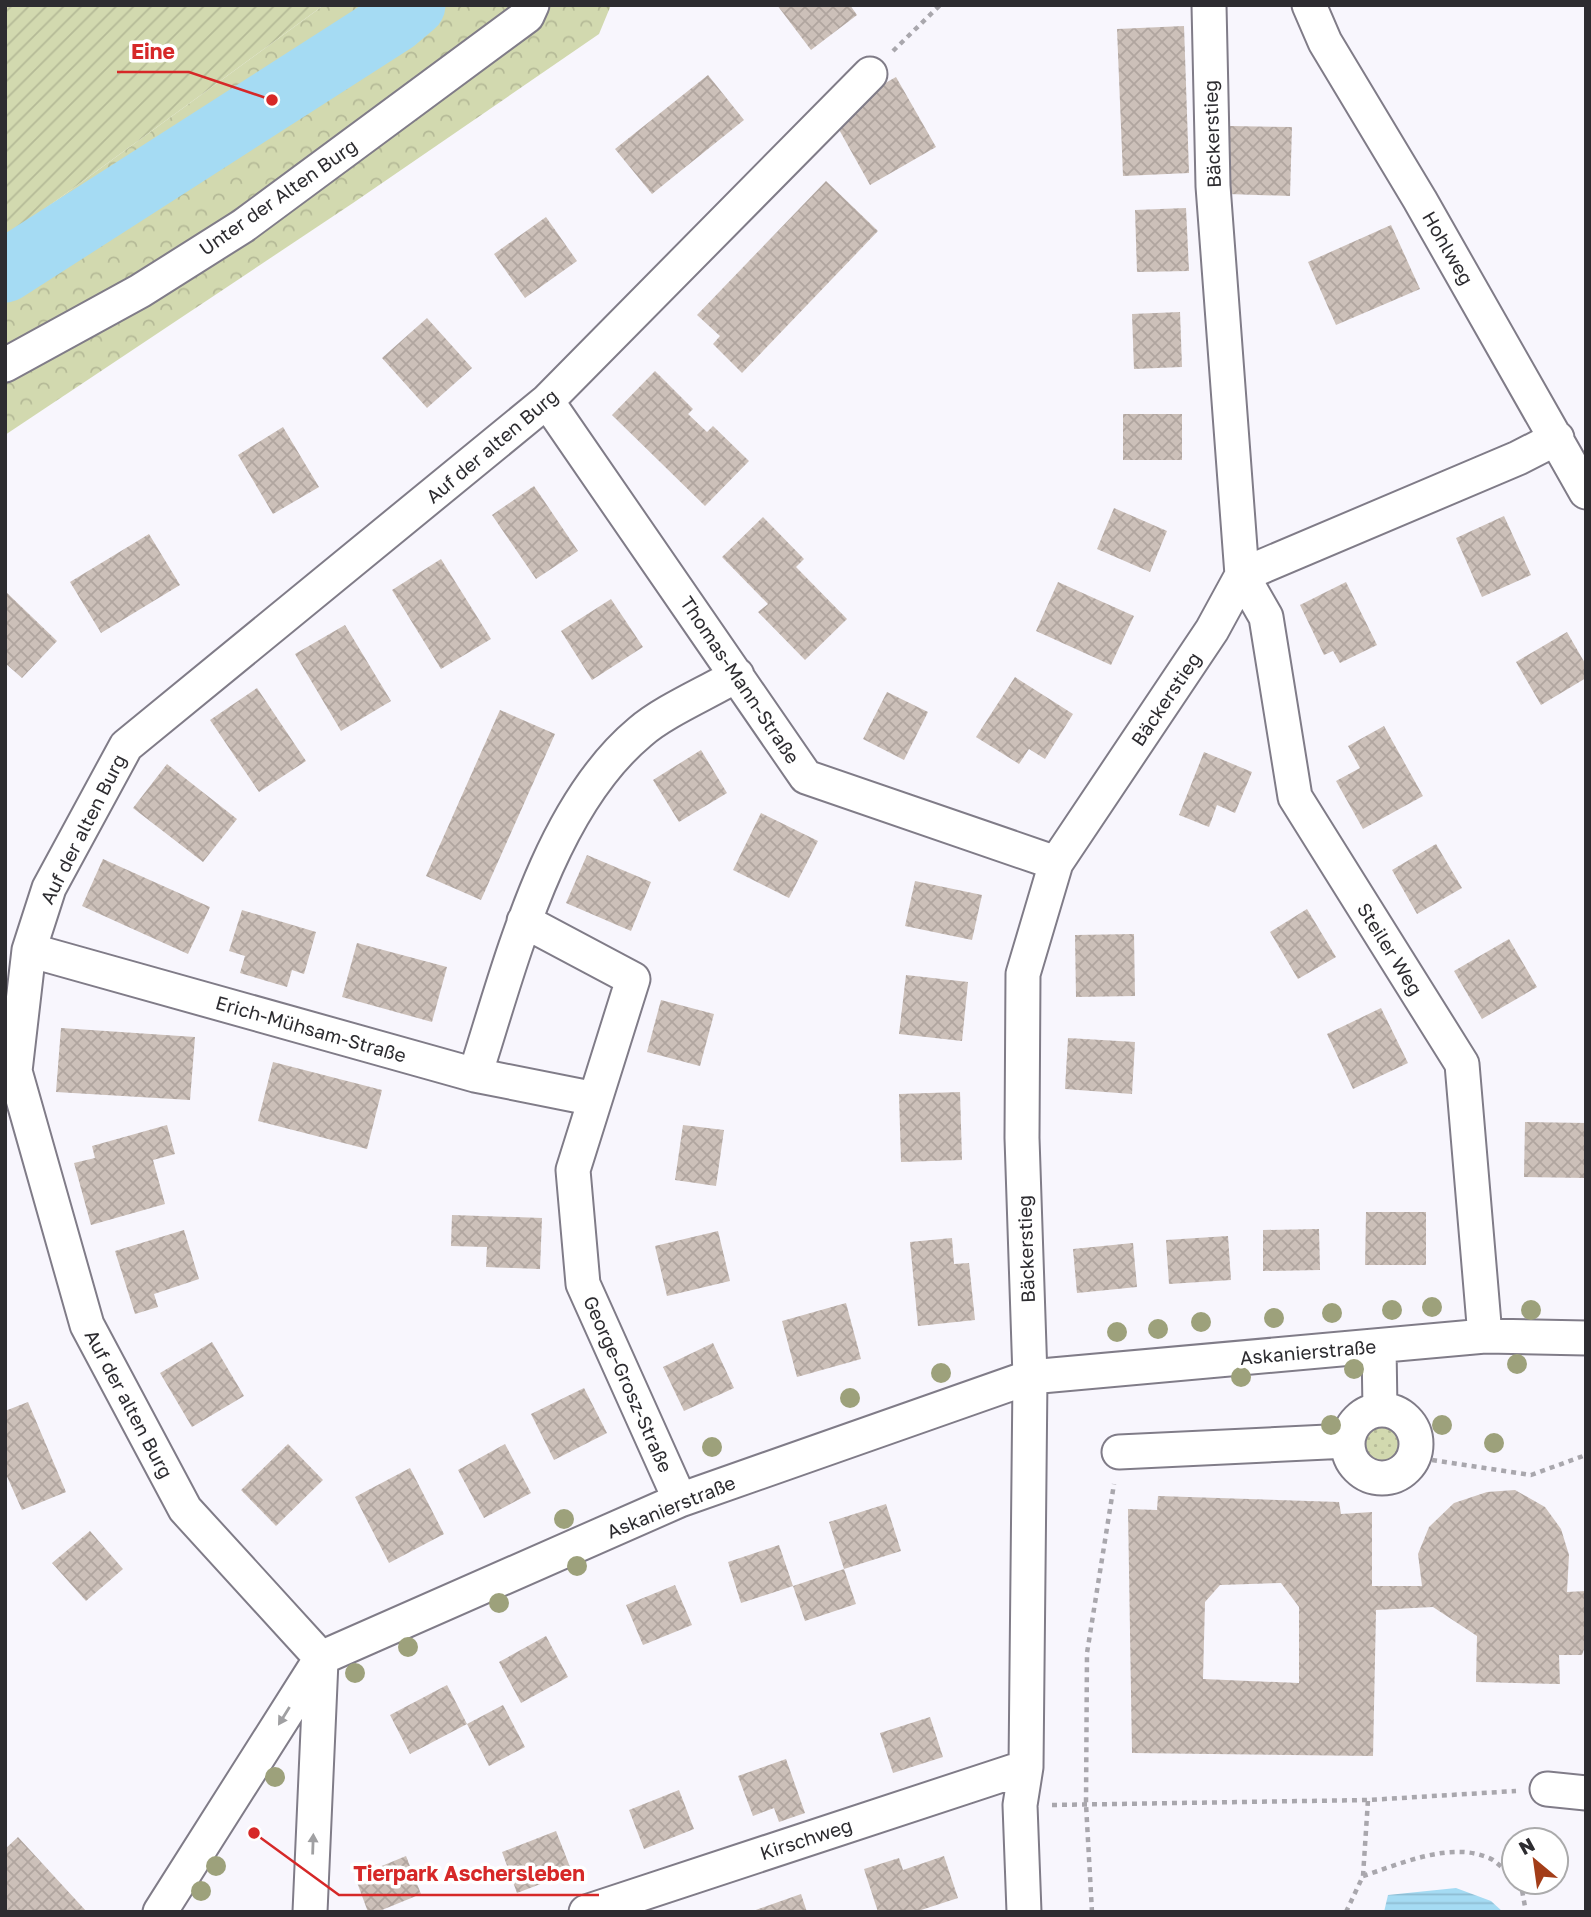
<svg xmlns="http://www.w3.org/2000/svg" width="1591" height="1917" font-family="'Golos Text',sans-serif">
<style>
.grass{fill:url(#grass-dots)}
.forest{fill:url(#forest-crowns)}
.garden{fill:url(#garden-furrows)}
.water{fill:url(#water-rules)}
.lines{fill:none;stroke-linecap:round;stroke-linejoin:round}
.river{stroke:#a5dbf3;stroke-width:63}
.building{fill:url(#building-cross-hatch);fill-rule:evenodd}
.minor-casing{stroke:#807c88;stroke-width:37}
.path{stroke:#a9a7ad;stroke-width:4.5;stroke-dasharray:5 5;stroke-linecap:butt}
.minor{stroke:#fff;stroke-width:33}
.tree{fill:#9da17b}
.oneway{fill:#a0a0a2}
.labels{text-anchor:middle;stroke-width:7;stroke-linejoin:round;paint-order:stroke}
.street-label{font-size:19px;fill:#2d2c30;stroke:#fff}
.leader{fill:none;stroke:#d62828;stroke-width:2.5}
.callout-dot{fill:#d62828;stroke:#fff;stroke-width:2.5}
.callout-label{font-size:21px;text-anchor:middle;font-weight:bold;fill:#d62828;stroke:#fff;stroke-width:7;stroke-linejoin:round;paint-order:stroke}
</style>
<defs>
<pattern id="grass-dots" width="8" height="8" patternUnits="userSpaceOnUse" patternTransform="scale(1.75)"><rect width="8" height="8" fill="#d2d9af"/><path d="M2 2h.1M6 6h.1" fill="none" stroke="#b5ba97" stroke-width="1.8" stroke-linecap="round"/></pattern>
<pattern id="forest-crowns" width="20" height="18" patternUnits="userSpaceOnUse" patternTransform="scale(1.75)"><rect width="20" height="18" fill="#d2d9af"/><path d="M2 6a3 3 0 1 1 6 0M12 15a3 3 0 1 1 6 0" fill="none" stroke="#b5ba97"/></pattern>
<pattern id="garden-furrows" width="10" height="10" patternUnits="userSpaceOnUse" patternTransform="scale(1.75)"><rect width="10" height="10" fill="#d2d9af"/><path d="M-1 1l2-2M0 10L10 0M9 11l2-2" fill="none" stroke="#b5ba97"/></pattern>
<pattern id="water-rules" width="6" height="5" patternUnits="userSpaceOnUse" patternTransform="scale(1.75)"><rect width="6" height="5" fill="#a5dbf3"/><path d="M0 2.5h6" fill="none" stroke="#8ebcd1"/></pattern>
<pattern id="building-cross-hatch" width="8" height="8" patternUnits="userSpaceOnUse" patternTransform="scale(1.75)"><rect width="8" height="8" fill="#ccc0b9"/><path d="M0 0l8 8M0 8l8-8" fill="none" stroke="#b0a59f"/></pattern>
</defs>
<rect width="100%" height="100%" fill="#f8f6fd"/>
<path class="grass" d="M1359 1444a21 21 0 1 1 42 0a21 21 0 1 1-42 0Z"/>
<path class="forest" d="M324 5H611L599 34 353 203 5 435V238Z"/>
<path class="garden" d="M5 5H324L5 238Z"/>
<path class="water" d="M1456 1888 1491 1901 1503 1912H1384L1388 1895Z"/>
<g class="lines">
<path class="river" d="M5 271 395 21 414 5"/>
</g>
<path class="building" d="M777 5H850L857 15 811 50Z
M1184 26 1189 173 1123 176 1117 29Z
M708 75 744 120 652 194 615 149Z
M896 77 936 147 870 185 837 126 839 109Z
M1230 126 1292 127 1290 196 1228 194Z
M826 181 878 231 742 373 713 344 720 336 697 315Z
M1186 208 1189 271 1137 272 1135 210Z
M546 217 577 261 525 298 494 254Z
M1391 225 1420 289 1336 325 1308 262Z
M1180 312 1182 367 1134 369 1132 314Z
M427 318 472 368 427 408 382 358Z
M655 371 693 409 688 414 707 432 713 426 749 461 705 506 612 415Z
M1123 414H1182V460H1123Z
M283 427 319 487 273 514 238 455Z
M534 486 578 551 536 579 492 515Z
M1114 508 1167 531 1150 572 1097 549Z
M1504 516 1531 575 1482 597 1456 538Z
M763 517 804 559 796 567 847 619 805 660 758 612 768 604 722 557Z
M149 534 180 585 101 633 70 582Z
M441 559 491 639 441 669 392 590Z
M1058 582 1134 616 1111 665 1036 631Z
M1346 582 1377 645 1340 663 1333 651 1324 655 1300 605Z
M5 591 57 641 22 678 5 663Z
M611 599 643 647 592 680 561 631Z
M345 625 391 701 341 731 295 654Z
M1567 632 1586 665V678L1541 705 1516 662Z
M1015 677 1073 714 1045 759 1029 749 1019 764 976 737Z
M257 688 306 761 259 792 210 720Z
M887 692 928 712 904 760 863 739Z
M500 710 555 734 481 900 426 876Z
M1384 726 1423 796 1363 829 1336 781 1360 768 1348 746Z
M701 750 727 793 679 822 653 780Z
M1204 752 1252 772 1235 813 1217 805 1209 827 1179 815Z
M167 764 237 819 203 862 133 808Z
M761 813 818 841 789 898 733 870Z
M1436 844 1462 888 1417 914 1392 870Z
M587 855 651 882 631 931 566 903Z
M103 859 210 907 188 954 82 906Z
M915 881 982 895 972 940 905 926Z
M1307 909 1336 957 1298 979 1270 932Z
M242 910 316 932 304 974 292 970 287 987 240 973 245 956 229 951Z
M1134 934 1135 996 1076 997 1075 935Z
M1509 939 1537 987 1482 1019 1454 971Z
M357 943 447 967 432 1022 342 997Z
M906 975 968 982 962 1041 899 1034Z
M661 1000 714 1014 700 1066 647 1052Z
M1381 1008 1408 1063 1353 1089 1327 1034Z
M61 1028 195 1037 190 1100 56 1092Z
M1068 1038 1135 1042 1132 1094 1065 1089Z
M273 1062 382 1090 367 1149 258 1121Z
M960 1092 962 1160 901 1162 899 1094Z
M1525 1122 1586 1123V1178L1524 1177Z
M167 1125 175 1154 153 1160 165 1204 91 1225 74 1163 95 1158 92 1146Z
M683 1125 724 1130 716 1186 675 1180Z
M1366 1212H1426V1265H1365Z
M452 1215 542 1218 540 1269 486 1267 487 1247 451 1246Z
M1319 1229 1320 1270 1263 1271V1230Z
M184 1230 199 1279 154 1294 158 1307 135 1314 115 1251Z
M718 1231 730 1281 667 1296 655 1246Z
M1228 1236 1231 1280 1169 1284 1166 1240Z
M952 1238 954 1264 969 1263 975 1320 918 1326 910 1242Z
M1133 1243 1137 1287 1077 1293 1073 1249Z
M846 1303 861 1359 797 1377 782 1321Z
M212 1342 244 1396 192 1427 160 1373Z
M713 1343 734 1388 684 1411 663 1367Z
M584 1388 607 1433 554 1460 531 1414Z
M28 1402 66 1492 22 1510 5 1472V1411Z
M288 1444 323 1480 276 1526 241 1490Z
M505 1444 531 1493 484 1518 458 1470Z
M410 1468 444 1534 389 1563 355 1497Z
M1515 1490 1545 1507 1561 1529 1569 1555 1567 1592 1586 1591V1643L1582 1655H1559L1560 1684 1476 1682 1477 1636 1433 1607 1376 1610 1373 1756 1132 1753 1128 1509 1157 1510 1158 1496 1339 1502 1341 1514 1372 1512V1586H1422L1418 1554 1429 1527 1454 1503 1487 1492ZM1281 1583 1299 1607V1683L1203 1679 1205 1602 1220 1585Z
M886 1504 901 1551 844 1569 829 1522Z
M90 1531 123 1569 86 1601 52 1563Z
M779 1545 793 1586 741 1603 728 1562Z
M844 1569 856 1604 805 1621 793 1586Z
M675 1585 692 1625 643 1645 626 1605Z
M546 1636 568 1677 521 1703 499 1662Z
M447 1685 467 1724 410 1754 390 1715Z
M503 1705 525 1747 489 1766 467 1724Z
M930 1717 943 1757 893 1773 880 1733Z
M786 1759 805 1813 779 1822 774 1808 753 1816 738 1776Z
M679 1790 694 1829 644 1849 629 1810Z
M556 1831 572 1872 517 1893 502 1852Z
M18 1837 87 1912H5V1849Z
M406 1856 421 1894 377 1912H368L355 1877Z
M944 1856 958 1898 915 1912H878L864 1869 899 1858 903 1870Z
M801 1894 807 1912H753V1911Z"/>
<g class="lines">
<defs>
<path id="minor" d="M1309 5 1325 42 1420 200 1586 492
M5 365 140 291 243 226 527 16 532 5
M547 401 806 777 1056 863
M1242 575 1266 617 1295 797 1462 1064 1485 1336
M1242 575 1518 458 1557 438
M524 921 633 979 573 1170 583 1284 680 1500
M29 950 475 1075 595 1099
M475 1075C511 963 548 809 640 732 664 711 709 692 737 675
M1379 1346 1380 1410
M1348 1444a34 34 0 1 1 68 0a34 34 0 1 1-68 0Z
M1119 1452 1348 1441
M321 1658 185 1509 87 1325 15 1071 29 950 49 888 126 746 547 401 870 74
M1547 1789 1586 1793
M160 1912 321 1658 680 1500 1030 1377 1022 1138 1023 974 1056 863 1212 630 1242 575 1213 186 1209 5
M310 1912 321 1661
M586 1912 1026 1767
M1024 1912 1020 1805 1026 1767 1030 1377 1485 1336 1586 1338"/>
</defs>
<use href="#minor" class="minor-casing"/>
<path class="path" d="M893 51 940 5
M1432 1460 1531 1475 1586 1455
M1052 1805 1368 1800 1516 1791
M1363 1876C1401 1864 1454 1839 1493 1860 1500 1865 1508 1873 1514 1879
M1518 1882 1521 1885 1526 1912
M1092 1912 1086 1804 1087 1653 1114 1484
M1346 1912 1363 1876 1368 1800"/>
<use href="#minor" class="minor"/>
</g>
<g class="tree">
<circle cx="1432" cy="1307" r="10"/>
<circle cx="1392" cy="1310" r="10"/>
<circle cx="1531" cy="1310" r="10"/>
<circle cx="1332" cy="1313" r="10"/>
<circle cx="1274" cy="1318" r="10"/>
<circle cx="1201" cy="1322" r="10"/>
<circle cx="1158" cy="1329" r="10"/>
<circle cx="1117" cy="1332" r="10"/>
<circle cx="1517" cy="1364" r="10"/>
<circle cx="1354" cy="1369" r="10"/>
<circle cx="941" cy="1373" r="10"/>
<circle cx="1241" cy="1377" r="10"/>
<circle cx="850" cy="1398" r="10"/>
<circle cx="1331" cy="1425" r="10"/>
<circle cx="1442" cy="1425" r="10"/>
<circle cx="1494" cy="1443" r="10"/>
<circle cx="712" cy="1447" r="10"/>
<circle cx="564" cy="1519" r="10"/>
<circle cx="577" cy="1566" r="10"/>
<circle cx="499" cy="1603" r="10"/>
<circle cx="408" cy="1647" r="10"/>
<circle cx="355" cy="1673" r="10"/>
<circle cx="275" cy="1777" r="10"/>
<circle cx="216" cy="1866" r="10"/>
<circle cx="201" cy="1891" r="10"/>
</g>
<defs><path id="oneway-solid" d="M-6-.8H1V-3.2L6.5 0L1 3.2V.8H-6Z" transform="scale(1.75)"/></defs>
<g class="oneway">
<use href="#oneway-solid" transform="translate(284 1716) rotate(122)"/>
<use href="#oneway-solid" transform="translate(313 1844) rotate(-88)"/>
</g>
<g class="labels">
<g class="street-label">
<text transform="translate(1212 134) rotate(-92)" y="7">Bäckerstieg</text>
<text transform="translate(278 197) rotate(-35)" y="7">Unter der Alten Burg</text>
<text transform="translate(1448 248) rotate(60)" y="7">Hohlweg</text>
<text transform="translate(492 446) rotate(-40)" y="7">Auf der alten Burg</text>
<text transform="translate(740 680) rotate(56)" y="7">Thomas-Mann-Straße</text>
<text transform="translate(1166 699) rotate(-56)" y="7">Bäckerstieg</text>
<text transform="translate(83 829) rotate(-63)" y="7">Auf der alten Burg</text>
<text transform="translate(1390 949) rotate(58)" y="7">Steiler Weg</text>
<text transform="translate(311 1029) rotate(16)" y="7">Erich-Mühsam-Straße</text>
<text transform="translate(1026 1249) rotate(-92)" y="7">Bäckerstieg</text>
<text transform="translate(1308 1352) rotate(-5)" y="7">Askanierstraße</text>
<text transform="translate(628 1384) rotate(66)" y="7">George-Grosz-Straße</text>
<text transform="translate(129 1404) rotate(62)" y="7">Auf der alten Burg</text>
<text transform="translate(671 1507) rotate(-22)" y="7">Askanierstraße</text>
<text transform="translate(806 1839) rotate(-18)" y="7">Kirschweg</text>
</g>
</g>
<path class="leader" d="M272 100L189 72H117M254 1833L339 1895H599"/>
<g class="callout-dot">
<circle cx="272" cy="100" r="7"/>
<circle cx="254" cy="1833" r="7"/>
</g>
<g class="callout-label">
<text x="153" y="59">Eine</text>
<text x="469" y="1881">Tierpark Aschersleben</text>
</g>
<rect width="1591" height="1917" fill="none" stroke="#2d2c30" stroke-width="14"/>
<g transform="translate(1535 1861) rotate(331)"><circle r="33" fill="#ffffff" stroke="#ababac" stroke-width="2"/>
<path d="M0-5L12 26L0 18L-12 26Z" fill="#a33d18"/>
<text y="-10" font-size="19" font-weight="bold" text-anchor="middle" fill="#2d2c30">N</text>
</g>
</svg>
